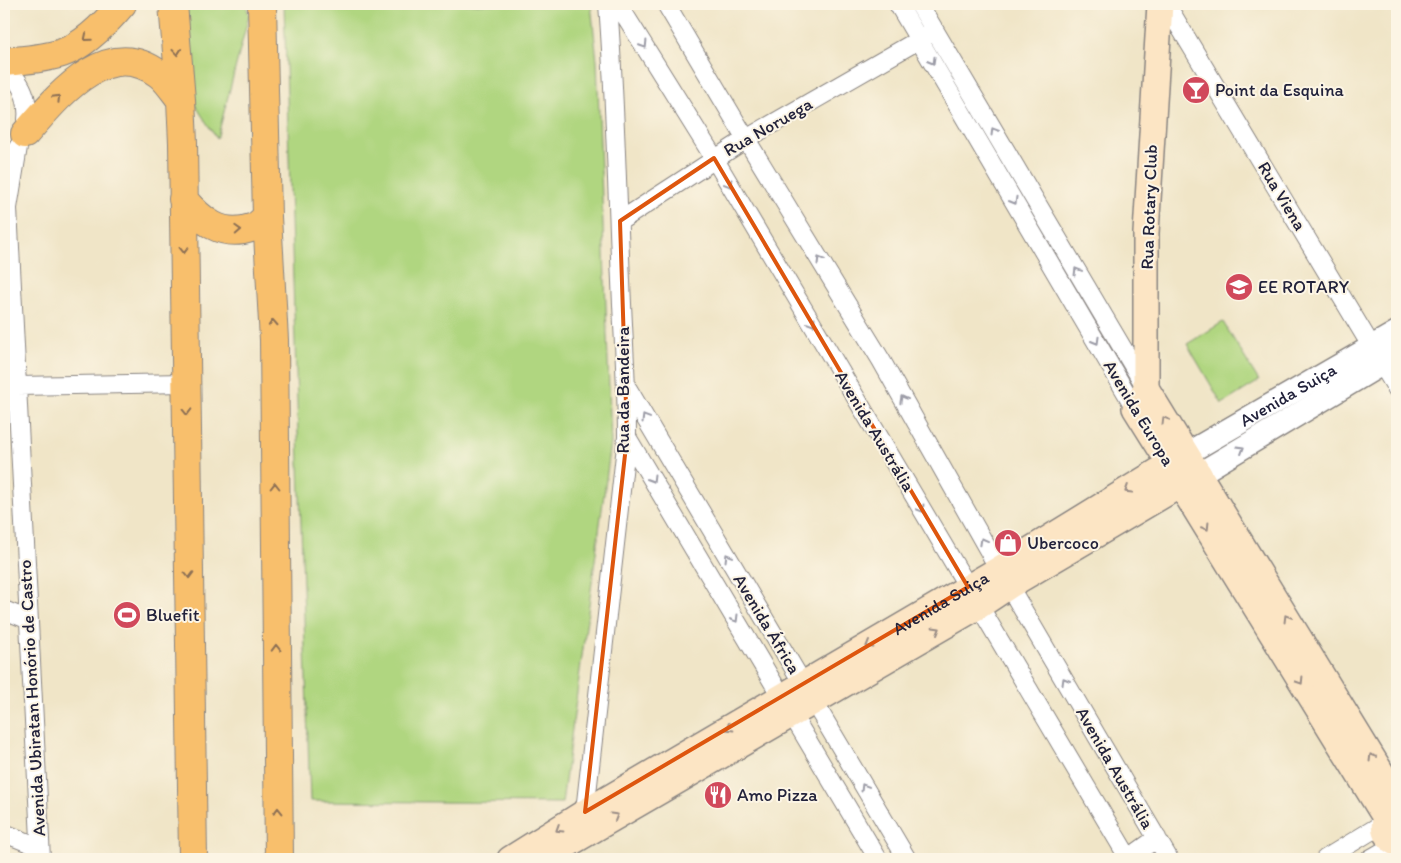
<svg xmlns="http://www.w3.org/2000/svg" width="1401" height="863" font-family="Itim,sans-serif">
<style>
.green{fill:#b0d680;stroke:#697c5e}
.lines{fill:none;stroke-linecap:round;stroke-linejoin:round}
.minor-casing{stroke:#898481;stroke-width:20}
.tertiary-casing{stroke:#898481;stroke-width:25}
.secondary-casing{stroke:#898481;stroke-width:28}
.primary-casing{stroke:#898481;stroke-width:30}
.minor{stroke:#fff;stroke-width:18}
.tertiary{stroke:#fff;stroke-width:22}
.secondary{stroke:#fce5c4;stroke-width:25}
.primary{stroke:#f8bf6c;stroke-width:28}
.oneway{stroke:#8d7054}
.oneway2{stroke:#9c9ca7}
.oneway3{stroke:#9a8d86}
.marked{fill:none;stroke:#de560e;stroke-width:4;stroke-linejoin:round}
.labels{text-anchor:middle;stroke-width:4;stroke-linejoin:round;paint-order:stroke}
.poi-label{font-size:18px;fill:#22223b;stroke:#fcf5e5;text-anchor:start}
.street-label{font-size:18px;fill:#22223b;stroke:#fcf5e5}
</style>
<rect width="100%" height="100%" fill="#fcf5e5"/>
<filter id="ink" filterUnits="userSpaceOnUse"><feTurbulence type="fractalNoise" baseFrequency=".02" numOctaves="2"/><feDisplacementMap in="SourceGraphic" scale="10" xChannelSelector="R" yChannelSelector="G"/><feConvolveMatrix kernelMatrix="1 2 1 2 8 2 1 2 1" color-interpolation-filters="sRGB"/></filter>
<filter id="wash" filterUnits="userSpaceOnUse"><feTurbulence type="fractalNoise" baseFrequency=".0096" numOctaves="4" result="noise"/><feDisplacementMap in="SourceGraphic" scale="20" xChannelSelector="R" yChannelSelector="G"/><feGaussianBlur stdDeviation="1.12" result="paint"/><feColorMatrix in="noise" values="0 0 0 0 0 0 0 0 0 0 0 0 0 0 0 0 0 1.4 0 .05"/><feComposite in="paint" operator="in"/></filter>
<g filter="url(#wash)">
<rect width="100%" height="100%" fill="#f0e5c7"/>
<path class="green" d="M159 4H246L249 15 217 139 183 86Z
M284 4H591L597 61 611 443 562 803 310 801Z
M1223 322 1259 381 1222 404 1187 344Z"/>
</g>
<g filter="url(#ink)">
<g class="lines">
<defs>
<path id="minor" d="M618 4 714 158 1129 859
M666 4 746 139 881 360 999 569 1169 859
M898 4 1135 408
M919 4 1145 386
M1166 4 1397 389
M4 68C26 83 31 108 25 132
M18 147 8 208 41 859
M620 221 746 139 929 34
M4 382 17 386 186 383
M628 389 907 859
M627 437 878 859
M4 610 29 620
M584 820 627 437C627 385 623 333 621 281 617 189 615 96 608 4
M4 833 39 847
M1129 858 1157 838
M1325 859 1384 823
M1370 859 1396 844"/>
<g id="tertiary">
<path id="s1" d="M1186 454 1397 332"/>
<path d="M1199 474 1397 355"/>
</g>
<g id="secondary">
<path d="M1160 4 1146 233V388L1135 408 1170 464 1181 486 1386 819"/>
<path d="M1146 388 1397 798"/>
<path d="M1397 811C1379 816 1381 837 1397 844"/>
<path id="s2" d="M510 859 585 812 999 569 1186 454"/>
<path d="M543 859 979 606 1009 586 1199 474"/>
</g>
<path id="primary" d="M173 4 181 100 183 143 193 859
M262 4 267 217 274 340 279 859
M4 62C23 60 44 59 62 53 85 45 106 23 122 4
M25 134C56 99 106 34 159 74 167 80 174 91 181 100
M183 199C201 220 221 238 251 228 256 227 262 221 267 217"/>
</defs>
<use href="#minor" class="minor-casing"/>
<use href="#tertiary" class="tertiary-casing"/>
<use href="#secondary" class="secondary-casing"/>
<use href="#primary" class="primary-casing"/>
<use href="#minor" class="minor"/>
<use href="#tertiary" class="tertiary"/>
<use href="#secondary" class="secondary"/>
<use href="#primary" class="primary"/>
</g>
<defs><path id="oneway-chevron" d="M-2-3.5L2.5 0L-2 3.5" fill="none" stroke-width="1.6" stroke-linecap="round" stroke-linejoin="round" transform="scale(1.25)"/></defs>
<g class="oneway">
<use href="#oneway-chevron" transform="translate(87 38) rotate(140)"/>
<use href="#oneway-chevron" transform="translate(177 52) rotate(85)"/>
<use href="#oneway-chevron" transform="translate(57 98) rotate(-46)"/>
<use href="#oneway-chevron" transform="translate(238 230) rotate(-3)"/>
<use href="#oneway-chevron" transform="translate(184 250) rotate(89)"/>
<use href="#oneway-chevron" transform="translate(273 323) rotate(-93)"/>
<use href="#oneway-chevron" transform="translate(187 412) rotate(89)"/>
<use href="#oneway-chevron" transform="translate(275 486) rotate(-90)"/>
<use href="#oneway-chevron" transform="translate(189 575) rotate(89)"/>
<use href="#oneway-chevron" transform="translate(276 648) rotate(-91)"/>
<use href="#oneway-chevron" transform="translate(278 811) rotate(-91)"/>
</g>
<g class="oneway2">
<use href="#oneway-chevron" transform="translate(644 45) rotate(58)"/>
<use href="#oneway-chevron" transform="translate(932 61) rotate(60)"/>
<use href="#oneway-chevron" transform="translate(994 131) rotate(-121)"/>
<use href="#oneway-chevron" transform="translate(729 184) rotate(59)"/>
<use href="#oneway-chevron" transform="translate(1014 201) rotate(60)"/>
<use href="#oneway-chevron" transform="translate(820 260) rotate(-121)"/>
<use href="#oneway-chevron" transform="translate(1077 271) rotate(-121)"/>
<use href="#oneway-chevron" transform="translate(812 323) rotate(59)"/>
<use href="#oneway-chevron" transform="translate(1096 341) rotate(60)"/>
<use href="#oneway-chevron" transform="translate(903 399) rotate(-119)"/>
<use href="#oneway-chevron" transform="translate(645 418) rotate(-121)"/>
<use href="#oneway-chevron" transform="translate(1241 449) rotate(-31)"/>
<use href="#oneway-chevron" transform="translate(652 479) rotate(59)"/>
<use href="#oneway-chevron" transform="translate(921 509) rotate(59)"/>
<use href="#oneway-chevron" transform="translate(983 541) rotate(-119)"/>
<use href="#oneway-chevron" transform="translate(728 557) rotate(-121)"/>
<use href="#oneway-chevron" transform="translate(735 619) rotate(59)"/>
<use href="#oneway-chevron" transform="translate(1065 681) rotate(-120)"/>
<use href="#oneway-chevron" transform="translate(864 787) rotate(-121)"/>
</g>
<g class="oneway3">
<use href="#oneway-chevron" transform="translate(1165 420) rotate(-121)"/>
<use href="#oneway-chevron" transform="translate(1128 490) rotate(148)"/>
<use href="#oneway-chevron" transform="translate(1206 527) rotate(58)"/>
<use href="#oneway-chevron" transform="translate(1287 618) rotate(-121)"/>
<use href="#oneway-chevron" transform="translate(937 630) rotate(-30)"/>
<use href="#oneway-chevron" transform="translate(869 645) rotate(150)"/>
<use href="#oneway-chevron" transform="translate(1300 681) rotate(58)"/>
<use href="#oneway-chevron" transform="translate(729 728) rotate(150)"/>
<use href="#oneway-chevron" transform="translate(1372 757) rotate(-121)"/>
<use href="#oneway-chevron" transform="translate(615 816) rotate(-30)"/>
<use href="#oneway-chevron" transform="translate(559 829) rotate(148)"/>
</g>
</g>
<path class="marked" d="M714 158 968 587 585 812 627 437 620 221Z"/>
<defs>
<symbol id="bar-disc" viewBox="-11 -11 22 22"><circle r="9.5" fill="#d1495b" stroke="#fcf5e5"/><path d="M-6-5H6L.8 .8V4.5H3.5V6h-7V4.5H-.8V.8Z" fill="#fff"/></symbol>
<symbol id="school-disc" viewBox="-11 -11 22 22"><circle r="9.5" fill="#d1495b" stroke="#fcf5e5"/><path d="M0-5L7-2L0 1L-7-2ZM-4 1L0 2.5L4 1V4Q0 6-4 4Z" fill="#fff"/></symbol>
<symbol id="shop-disc" viewBox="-11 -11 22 22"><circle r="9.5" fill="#d1495b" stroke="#fcf5e5"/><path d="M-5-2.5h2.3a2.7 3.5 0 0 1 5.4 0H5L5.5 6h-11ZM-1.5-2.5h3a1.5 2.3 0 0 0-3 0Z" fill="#fff"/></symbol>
<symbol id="stadium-disc" viewBox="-11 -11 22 22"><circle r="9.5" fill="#d1495b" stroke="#fcf5e5"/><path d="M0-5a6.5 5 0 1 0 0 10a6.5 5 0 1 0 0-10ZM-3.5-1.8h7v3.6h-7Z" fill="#fff"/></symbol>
<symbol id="restaurant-disc" viewBox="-11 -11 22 22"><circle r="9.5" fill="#d1495b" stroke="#fcf5e5"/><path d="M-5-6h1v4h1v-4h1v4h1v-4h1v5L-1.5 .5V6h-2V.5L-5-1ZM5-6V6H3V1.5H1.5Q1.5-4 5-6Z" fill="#fff"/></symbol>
</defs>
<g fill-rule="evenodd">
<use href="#bar-disc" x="1180" y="74" width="32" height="32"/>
<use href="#school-disc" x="1223" y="271" width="32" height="32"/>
<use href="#shop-disc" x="992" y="527" width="32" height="32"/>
<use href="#stadium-disc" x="111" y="599" width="32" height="32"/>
<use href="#restaurant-disc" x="702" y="779" width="32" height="32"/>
</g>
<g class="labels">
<g class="poi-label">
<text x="1215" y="96">Point da Esquina</text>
<text x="1258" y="293">EE ROTARY</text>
<text x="1027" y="549">Ubercoco</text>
<text x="146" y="621">Bluefit</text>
<text x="737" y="801">Amo Pizza</text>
</g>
<g class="street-label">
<text transform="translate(768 127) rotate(-30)" y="6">Rua Noruega</text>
<text transform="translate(1282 196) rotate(59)" y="6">Rua Viena</text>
<text transform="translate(1149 207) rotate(-88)" y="6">Rua Rotary Club</text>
<text transform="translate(623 390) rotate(-90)" y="6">Rua da Bandeira</text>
<text dy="6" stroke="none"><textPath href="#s1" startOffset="118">Avenida Suiça</textPath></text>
<text transform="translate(1139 413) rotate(59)" y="6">Avenida Europa</text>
<text transform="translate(875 431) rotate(59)" y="6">Avenida Austrália</text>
<text dy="6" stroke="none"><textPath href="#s2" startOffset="501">Avenida Suiça</textPath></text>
<text transform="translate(767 624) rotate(59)" y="6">Avenida África</text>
<text transform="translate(32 698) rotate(-93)" y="6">Avenida Ubiratan Honório de Castro</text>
<text transform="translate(1115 768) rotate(60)" y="6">Avenida Austrália</text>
</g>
</g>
<rect width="1401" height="863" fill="none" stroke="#fcf5e5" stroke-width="20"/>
</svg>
